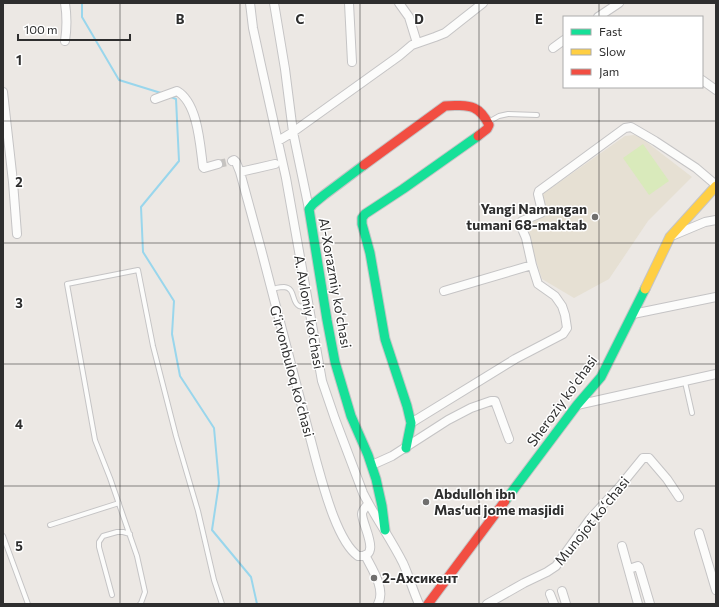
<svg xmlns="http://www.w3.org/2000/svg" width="719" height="607" font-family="Commissioner,sans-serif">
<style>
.education{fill:#e6e0d3}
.pitch{fill:#d9eabb}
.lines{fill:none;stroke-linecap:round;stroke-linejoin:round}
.stream{stroke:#99d6ec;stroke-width:2}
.street-tunnel{stroke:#c6c3c0;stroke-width:8;stroke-dasharray:8 4;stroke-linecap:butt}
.lane-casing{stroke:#c5c4c5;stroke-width:6}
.street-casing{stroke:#c5c4c5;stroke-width:10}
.fast-casing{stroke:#c5c4c5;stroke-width:11}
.slow-casing{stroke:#c5c4c5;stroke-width:11}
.jam-casing{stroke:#c5c4c5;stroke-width:11}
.lane{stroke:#fcfcfb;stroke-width:4}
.street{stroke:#fcfcfb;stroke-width:8}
.fast{stroke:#16e098;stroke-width:9}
.slow{stroke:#ffcf43;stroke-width:9}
.jam{stroke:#f24e42;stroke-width:9}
.grid{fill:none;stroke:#2e2e2e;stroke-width:1;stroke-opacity:0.55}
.poi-dot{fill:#706f6e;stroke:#fff;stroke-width:1.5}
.labels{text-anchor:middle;stroke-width:3;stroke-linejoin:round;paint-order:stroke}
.poi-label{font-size:14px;font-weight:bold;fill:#2e2e2e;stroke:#fff;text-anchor:start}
.street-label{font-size:14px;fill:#2e2e2e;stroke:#fff}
.grid-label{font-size:13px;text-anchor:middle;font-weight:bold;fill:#2e2e2e;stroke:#fff;stroke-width:3;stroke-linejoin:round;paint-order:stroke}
</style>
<rect width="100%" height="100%" fill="#ece8e4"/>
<path class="education" d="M634 135 640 137 692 177 648 221 609 279 574 298 542 279 524 224 546 213 540 196 625 136Z"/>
<path class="pitch" d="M643 144 669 181 649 195 623 158Z"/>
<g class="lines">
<path class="stream" d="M82 3V17L119 80 161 93
M171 97 176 99 179 161 141 207 143 252 174 301 172 334 180 376 214 428 219 483 212 530 251 577 257 604"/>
<path class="street-tunnel" d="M218 164 232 161"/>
<defs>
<path id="lane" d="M490 121 499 116 508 114 537 115
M272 290C275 288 279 287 284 287 296 288 291 302 299 306 301 307 306 307 309 307
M685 382 692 413
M50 525 119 503
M3 536 28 604
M112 595 99 547V542L103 536 117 532H123L130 534
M140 604 141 603 145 592 137 556 110 478 95 440 67 284 138 270 153 346 176 436 198 511 214 580 222 604"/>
<path id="street" d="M65 3C67 16 67 28 65 41
M250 3 253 28 261 65 286 178 322 381 335 419 363 493C375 517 391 539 403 563 409 576 413 591 419 604
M274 3 285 69 293 132 309 209
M349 3 352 62
M399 3 409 17 417 43
M598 17 619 3
M553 48 564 40
M702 80 716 90
M3 92 13 182 17 234
M155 99 177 91C198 103 200 145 203 167L204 168 218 164
M278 141 293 132 399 56 412 45 435 37 445 33 483 3
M232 161 234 160 236 162 240 172 261 249 316 460C323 485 337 541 358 556 383 558 362 525 362 514 362 510 366 507 368 504
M240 172 275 164
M674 235 705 222 716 220
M532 265 526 238 520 224 522 221 541 213 542 211 538 194 539 191 625 128 631 127 655 141 696 168 716 185
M633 314 716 297
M577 405 716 374
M411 423 515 359 563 334 567 328 565 315 562 306 555 296 538 284 532 265 444 291
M372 465 392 456 448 420 471 408 491 401H495L509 439
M699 533 716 590
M622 546 638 604
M365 555C372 569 386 589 378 604
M629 569 638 566 639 567 650 604
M562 591 566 604
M550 594 554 604
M487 604 524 583 547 572 556 566 590 519 621 485 643 458H649L667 479 679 497"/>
<path id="fast" d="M364 165 324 195 313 204 309 209 327 320 335 362 351 416 368 455 376 479 382 506 385 530
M406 448 411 423 407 406 385 339 370 253 362 224V218L365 214 403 189 478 136
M505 501 577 405 601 377 645 289"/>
<path id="slow" d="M645 289 670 237 716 186"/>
<path id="jam" d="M364 165 445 106C452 105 468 105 474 108 481 111 486 119 489 125L487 129 478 136
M428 604 505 501"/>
</defs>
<use href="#lane" class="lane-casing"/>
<use href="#street" class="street-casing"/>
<use href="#fast" class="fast-casing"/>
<use href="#slow" class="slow-casing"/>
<use href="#jam" class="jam-casing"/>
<use href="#lane" class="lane"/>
<use href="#street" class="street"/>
<use href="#fast" class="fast"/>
<use href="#slow" class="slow"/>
<use href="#jam" class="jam"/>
</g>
<path class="grid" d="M120 3V604M240 3V604M360 3V604M479 3V604M599 3V17M599 87V604M3 121H716M3 243H716M3 364H716M3 486H716"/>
<g class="poi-dot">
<circle cx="595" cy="217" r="4"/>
<circle cx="426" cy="502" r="4"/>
<circle cx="374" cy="578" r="4"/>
</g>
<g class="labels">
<g class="poi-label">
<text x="587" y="214" text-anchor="end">Yangi Namangan<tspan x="587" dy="16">tumani 68-maktab</tspan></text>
<text x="434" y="499">Abdulloh ibn<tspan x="434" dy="16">Mas‘ud jome masjidi</tspan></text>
<text x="382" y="583">2-Ахсикент</text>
</g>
<g class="street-label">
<text transform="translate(335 283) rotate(80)" y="5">Al-Xorazmiy koʻchasi</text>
<text transform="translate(309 312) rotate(80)" y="5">A. Avloniy ko‘chasi</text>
<text transform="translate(292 371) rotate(75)" y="5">Gʻirvonbuloq koʻchasi</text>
<text transform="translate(562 401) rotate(-54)" y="5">Sheroziy ko'chasi</text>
<text transform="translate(592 521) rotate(-51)" y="5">Munojot koʻchasi</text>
</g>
</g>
<g class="grid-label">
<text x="180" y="24">B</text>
<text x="300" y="24">C</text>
<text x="419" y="24">D</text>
<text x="539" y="24">E</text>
<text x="19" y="65">1</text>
<text x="19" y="187">2</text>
<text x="19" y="308">3</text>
<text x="19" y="429">4</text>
<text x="19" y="551">5</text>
</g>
<rect width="719" height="607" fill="none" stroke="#2e2e2e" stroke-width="8"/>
<rect x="563" y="16" width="140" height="72" fill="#ffffff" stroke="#ababab"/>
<rect x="571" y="29" width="20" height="6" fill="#16e098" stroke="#ababab"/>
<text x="599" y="36" font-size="12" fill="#2e2e2e">Fast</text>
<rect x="571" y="49" width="20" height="6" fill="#ffcf43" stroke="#ababab"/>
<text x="599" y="56" font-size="12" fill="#2e2e2e">Slow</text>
<rect x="571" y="69" width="20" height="6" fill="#f24e42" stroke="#ababab"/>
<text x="599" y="76" font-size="12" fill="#2e2e2e">Jam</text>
<path d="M18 34v6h112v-6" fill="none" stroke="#2e2e2e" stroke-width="2"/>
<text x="24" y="34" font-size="12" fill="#2e2e2e" stroke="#ffffff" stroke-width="3" paint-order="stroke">100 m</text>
</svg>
